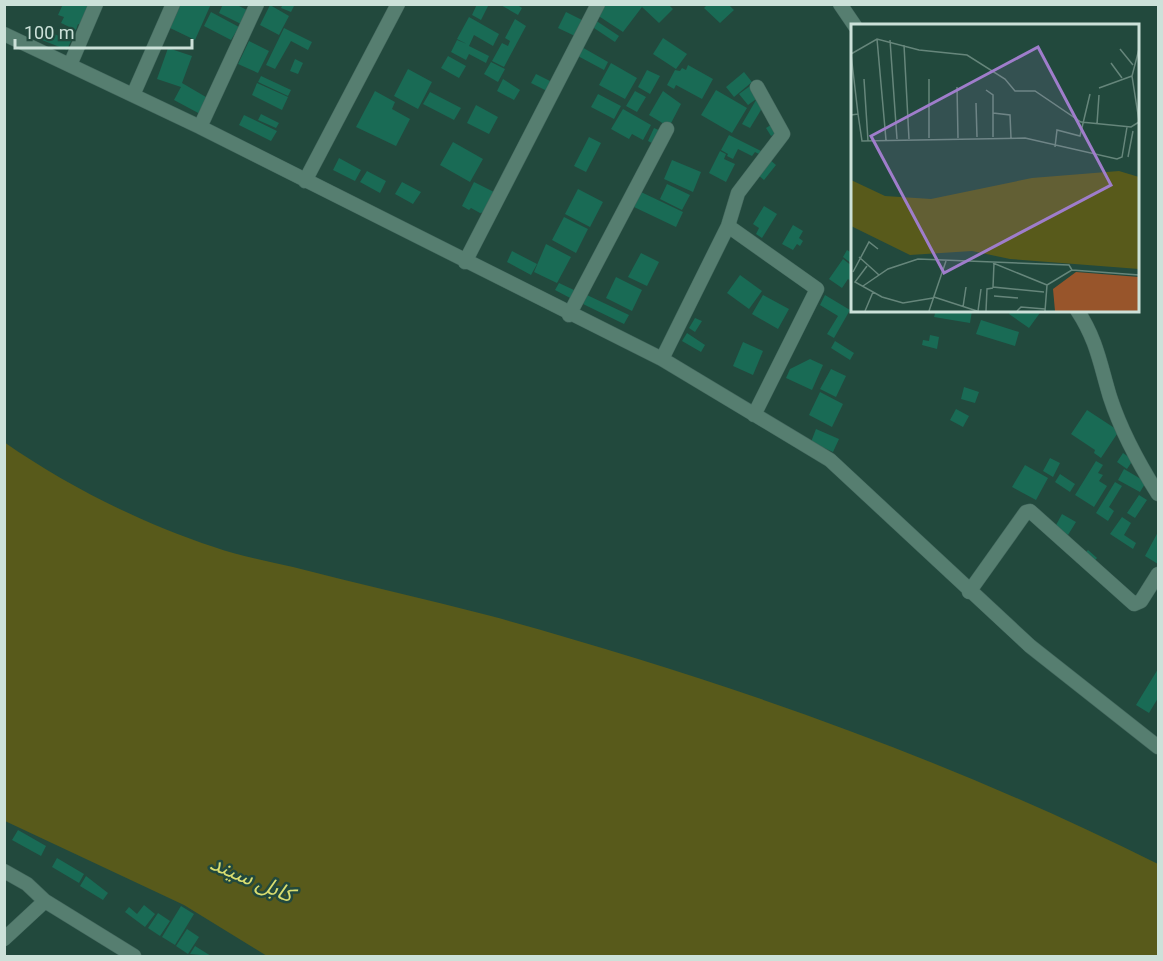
<svg xmlns="http://www.w3.org/2000/svg" width="1163" height="961" font-family="Roboto,'Noto Sans Arabic',sans-serif">
<style>
.water{fill:#585a1b}
.building{fill:#196b55}
.lines{fill:none;stroke-linecap:round;stroke-linejoin:round}
.minor-casing{stroke:#44685e;stroke-width:15}
.minor{stroke:#567e70;stroke-width:14}
.labels{text-anchor:middle;stroke-width:5;stroke-linejoin:round;paint-order:stroke}
.water-label{font-size:22px;font-style:italic;fill:#dade70;stroke:#22493d}
.inset-road{fill:none;stroke:#66867b;stroke-width:1.5}
.view{fill:#9f7dcb;fill-opacity:0.15;stroke:#9f7dcb;stroke-width:3}
.inset-edge{fill:none;stroke:#cce1d9;stroke-width:3}
</style>
<rect width="100%" height="100%" fill="#22493d"/>
<path class="water" d="M4 442C67 486 141 523 214 547 240 556 267 561 293 567 359 584 425 599 491 616 720 679 946 758 1158 864V956H267L184 905 5 821Z"/>
<path class="building" d="M63 4H91L82 26 78 24 76 30 61 23 64 17 58 15Z
M181 4H211L195 40 170 28Z
M223 4H235L247 10 241 24 219 13Z
M283 4H295L291 12 281 8Z
M477 4H489L481 20 472 15Z
M499 4H516L522 8 518 15Z
M604 4H668L673 9 659 23 642 7 623 32 597 15Z
M708 4H728L734 10 720 23 704 8Z
M270 5 289 16 279 35 260 25Z
M211 12 239 27 231 40 204 26Z
M566 12 582 20 575 36 558 28Z
M469 17 499 34 493 46 474 35 469 46 489 56 486 63 469 54 466 60 451 52 457 40 467 44 457 39Z
M515 19 526 26 504 67 492 61 502 43 508 46 510 41 505 38Z
M595 20 619 36 615 42 591 26Z
M284 28 312 42 308 50 291 41 275 69 266 65Z
M46 30 63 38 66 31 74 34 67 50 42 40Z
M663 38 687 54 676 69 653 54Z
M249 41 269 51 258 73 238 64Z
M580 46 608 62 604 70 576 55Z
M168 48 192 56 182 83 211 100 202 115 174 100 181 87 157 79Z
M448 56 466 66 459 78 441 68Z
M295 59 303 63 298 74 290 71Z
M491 62 505 69 498 82 484 74Z
M611 63 637 78 625 99 599 85Z
M688 65 713 79 702 99 676 85 674 89 667 85 675 70 680 71 682 68 686 70Z
M408 69 432 82 418 109 394 96Z
M647 70 660 76 650 94 638 87Z
M744 72 752 82 734 97 726 87Z
M536 74 552 82 547 91 531 83Z
M261 76 291 90 288 96 258 82Z
M503 79 520 90 514 100 497 91Z
M257 83 288 97 282 110 252 95Z
M750 86 759 97 748 105 739 94Z
M716 90 747 108 732 133 701 115Z
M375 91 395 102 392 109 410 119 396 146 356 127Z
M635 91 646 97 637 112 626 106Z
M663 91 681 104 669 127 649 115Z
M430 92 461 108 454 120 423 104Z
M598 94 621 106 614 119 591 107Z
M756 100 764 105 750 128 742 124Z
M476 105 498 117 489 134 467 123Z
M623 109 651 125 643 140 632 134 629 139 611 129Z
M261 114 279 123 276 128 258 120Z
M244 115 277 131 271 141 239 125Z
M774 123 779 131 771 136 766 128Z
M654 128 661 131 654 144 648 141Z
M729 135 765 153 763 156 755 152 752 156 738 149 733 159 727 156 728 154 721 150Z
M589 137 601 143 586 172 574 166Z
M453 142 483 159 470 182 440 165Z
M720 151 726 154 724 159 735 164 726 182 709 173Z
M339 158 361 170 355 181 333 170Z
M672 160 701 172 693 192 664 179Z
M770 160 776 165 764 180 758 175Z
M367 171 386 181 380 193 360 182Z
M402 182 421 192 413 204 395 194Z
M474 182 498 194 486 212 480 213 471 208 469 210 462 206Z
M667 184 690 195 682 210 660 199Z
M578 189 603 202 590 227 565 214Z
M641 192 683 212 676 227 634 207Z
M764 206 777 214 762 238 756 234 759 228 753 224Z
M564 217 588 229 576 253 552 240Z
M793 225 803 231 799 238 803 241 800 246 797 244 793 250 782 244Z
M546 244 571 257 557 283 534 272Z
M847 250 852 253V264L843 257Z
M512 251 537 264 531 275 507 262Z
M641 253 659 262 647 286 628 277Z
M843 259 852 266V282L848 279 842 288 829 279Z
M740 275 762 291 749 309 727 293Z
M616 277 642 290 632 311 606 298Z
M559 283 576 291 572 299 555 290Z
M587 295 629 315 624 324 583 304Z
M763 295 789 309 778 329 752 314Z
M825 295 850 310 834 338 827 334 838 316 820 305Z
M936 310 972 311 970 323 934 317Z
M1011 310H1042L1029 328 1009 314Z
M695 318 702 321 695 332 689 328Z
M981 320 1019 332 1015 346 976 334Z
M687 333 705 345 701 352 682 341Z
M930 335 939 337 937 349 922 345 923 340 929 341Z
M835 341 854 353 850 360 831 348Z
M743 342 763 351 753 375 733 366Z
M810 359 823 365 812 390 786 378 790 369Z
M831 369 846 376 836 397 820 389Z
M964 387 979 392 975 403 961 399Z
M820 392 843 404 832 427 809 415Z
M956 409 969 416 963 427 950 420Z
M1087 410 1119 431 1101 458 1094 453 1095 450 1071 434Z
M816 429 839 439 833 452 811 442Z
M1123 453 1133 460 1127 469 1117 462Z
M1050 458 1060 463 1053 477 1043 471Z
M1096 461 1103 465 1098 473 1103 475 1099 481 1107 486 1094 507 1075 495Z
M1025 465 1048 478 1036 500 1012 487Z
M1124 469 1146 482 1140 492 1118 480Z
M1060 474 1075 484 1070 492 1055 482Z
M1115 482 1122 486 1109 507 1114 511 1108 521 1096 513Z
M1139 495 1147 500 1135 518 1127 513Z
M1062 514 1076 522 1068 535 1055 527Z
M1122 517 1131 523 1124 535 1136 543 1133 549 1110 534Z
M1158 532V564L1145 556Z
M1088 550 1097 558 1092 564 1083 555Z
M1158 669V698L1149 713 1136 705Z
M18 830 46 846 41 856 12 840Z
M57 858 84 874 79 883 52 867Z
M86 876 108 893 103 900 80 886Z
M144 905 155 914 145 927 125 912 129 907 137 914Z
M181 906 194 914 175 945 162 937Z
M158 913 170 921 160 936 148 928Z
M187 929 199 937 188 954 176 946Z
M195 946 211 956 190 954Z"/>
<g class="lines">
<defs>
<path id="minor" d="M840 4 855 26
M4 34 200 127 662 359 830 460 1030 646 1158 747
M70 65 96 4
M133 95 173 4
M200 127 257 4
M305 181 398 4
M728 226 817 289 754 415
M465 262 598 4
M1077 310C1097 340 1100 364 1110 397 1121 431 1139 464 1158 494
M569 315 667 129
M662 359 728 226 738 193 783 134 757 87
M969 592 1026 512 1030 511 1134 604 1141 601 1158 574
M4 871 27 884 45 901 134 956
M4 939 45 901"/>
</defs>
<use href="#minor" class="minor-casing"/>
<use href="#minor" class="minor"/>
</g>
<g class="labels">
<g class="water-label">
<text transform="translate(252 878) rotate(23)" y="8">کابل سيند</text>
</g>
</g>
<g transform="translate(851 24)">
<rect width="288" height="288" fill="#22493d"/>
<path d="M225 248 288 253V287H204L202 265Z" fill="#98552b"/>
<path d="M268 147 288 153V245L159 235 121 227 59 231 0 202V156L34 172 80 175 181 154Z" fill="#585a1b"/>
<path class="inset-road" d="M26 15 35 116M39 16 46 115M53 21 58 115M269 25 282 41M288 25 281 52 288 97M0 30 26 15 68 26 116 31 154 55 164 67H184L230 98 280 103 288 98M0 30 7 90M260 39 271 54M13 55 17 117M106 63 107 114M248 64 281 52M135 66 142 71V113M125 79 126 113M142 89 159 91 160 114M0 91 7 90 11 117 174 114 266 135 271 133 276 103M246 100 248 71M78 114V55M204 123 206 106 229 112 239 70M277 133 282 107M8 233 28 251M142 239 196 261M143 239 142 263 193 268M16 242 4 258 31 273 52 279 82 274M221 246 288 251M2 248 18 218 27 225M12 262 37 245 67 235 218 241 221 246 196 261 194 287M143 272 167 274M83 273 126 287M112 283 115 263M14 287 22 268M78 287 95 237M127 287 130 265M135 287 136 265 142 264M166 287 170 283 194 285"/>
<path class="view" d="M187 23 260 161 93 249 20 112Z"/>
<rect width="288" height="288" class="inset-edge"/>
</g>
<rect width="1163" height="961" fill="none" stroke="#cce1d9" stroke-width="12"/>
<path d="M15 39v9h177v-9" fill="none" stroke="#cce1d9" stroke-width="3"/>
<text x="24" y="39" font-size="18" fill="#cce1d9" stroke="#22493d" stroke-width="4.5" paint-order="stroke">100 m</text>
</svg>
